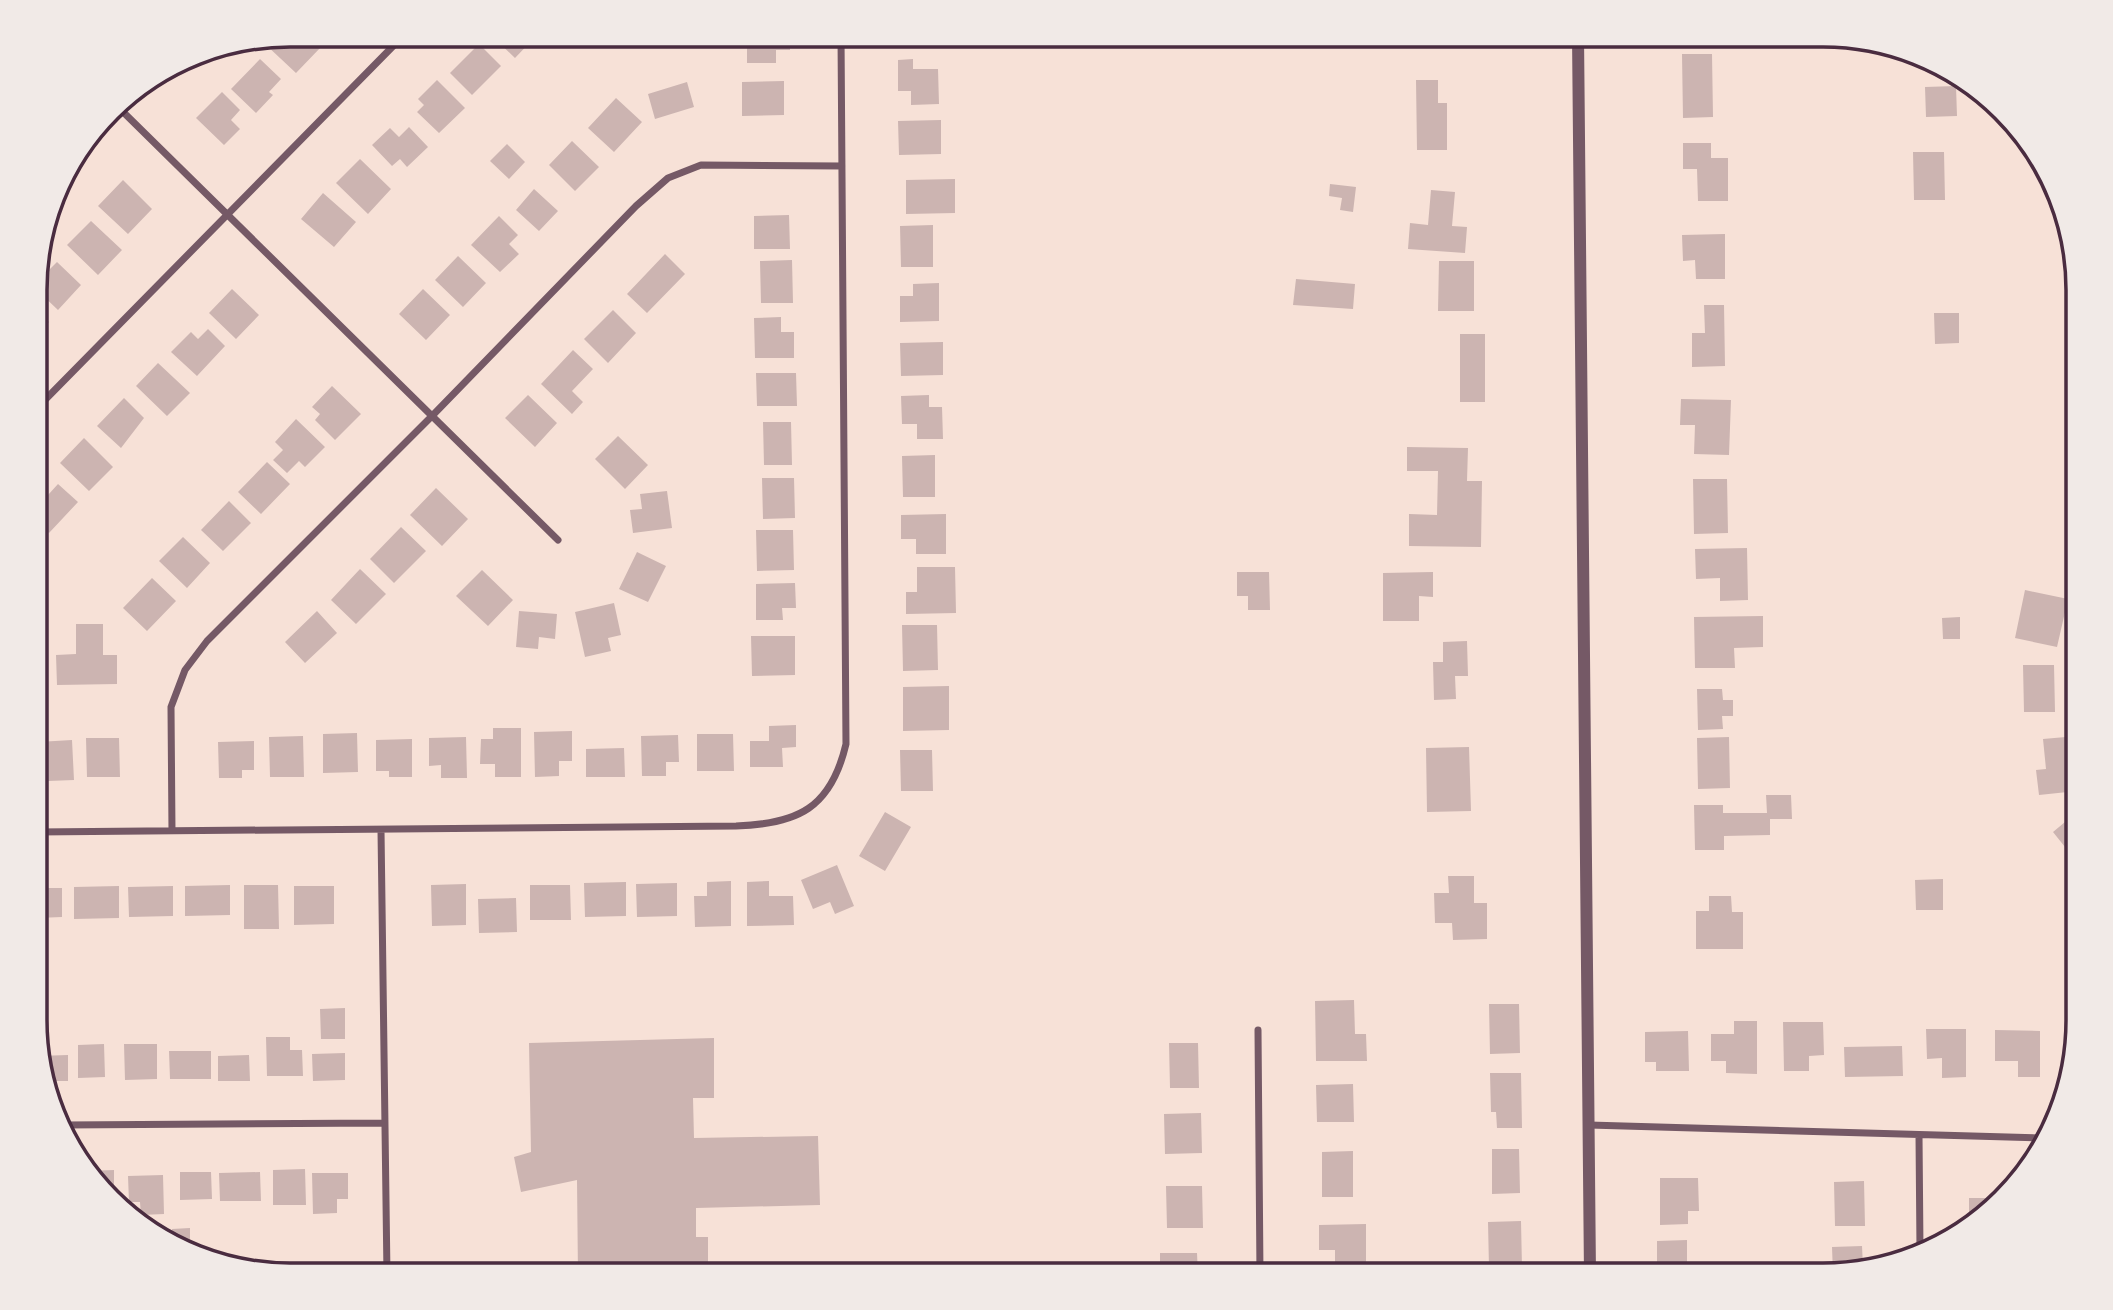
<svg xmlns="http://www.w3.org/2000/svg" width="2113" height="1310" font-family="'Crimson Pro',serif">
<style>
.building{fill:#ccb4b1}
.lines{fill:none;stroke-linecap:round;stroke-linejoin:round}
.minor{stroke:#755966;stroke-width:7}
.tertiary{stroke:#755966;stroke-width:12}
.rim{fill:none;stroke:#4a2c40;stroke-width:3.5}
</style>
<rect width="100%" height="100%" fill="#f7e1d7"/>
<path class="building" d="M290 35H309L321 47 296 73 265 44 270 39Z
M491 35H537L515 58Z
M747 35H790V50H776V63H747Z
M898 35H945V46L898 47Z
M479 44 501 66 472 95 450 73Z
M1682 54H1712L1713 117 1683 118Z
M260 59 281 79 269 92 273 95 256 113 231 89Z
M913 59V69H938L939 104 911 105V91H898V60Z
M437 80 465 108 439 133 417 112 424 105 418 99Z
M1416 80H1438V103H1447V150H1417Z
M784 81V115L742 116V82Z
M687 82 694 107 655 119 648 94Z
M1956 86 1957 116 1926 117 1925 87Z
M222 92 240 110 231 120 240 129 224 145 196 118Z
M616 98 642 122 614 152 588 128Z
M941 120V154L899 155 898 121Z
M409 127 428 147 407 167 400 159 392 166 372 145 390 128 399 137Z
M572 141 599 167 575 191 549 165Z
M1683 143H1711V158H1728V201H1698L1697 169H1683Z
M507 144 525 162 509 179 490 161Z
M1913 152H1944L1945 200H1914Z
M360 159 391 189 368 214 336 183Z
M955 179V213L906 214V180Z
M123 180 152 209 128 234 98 206Z
M1330 184 1356 187 1353 212 1340 210 1342 198 1329 196Z
M534 189 558 211 539 231 516 210Z
M1431 190 1455 192 1452 226 1467 227 1465 253 1408 249 1410 223 1428 225Z
M323 193 356 222 334 247 301 219Z
M789 215 790 249H754V216Z
M499 216 518 235 509 244 519 254 500 272 471 245Z
M91 221 122 250 98 275 67 245Z
M933 225V267H901L900 226Z
M1725 234V279H1696L1695 260 1683 261 1682 235Z
M665 254 685 274 647 313 627 294Z
M458 256 486 283 463 307 435 280Z
M792 260 793 303H761L760 261Z
M1439 261H1474V311H1438Z
M57 262 81 285 58 310 37 290V282Z
M1296 279 1355 284 1353 309 1293 305Z
M939 283V321L900 322V296H913V284Z
M232 289 259 315 236 339 209 313Z
M423 289 450 315 426 340 399 314Z
M1704 305H1724L1725 366 1692 367V333H1705Z
M613 310 636 333 608 363 584 339Z
M37 311 49 322 37 334Z
M1934 313H1959V343L1935 344Z
M781 317V332H794V358H755L754 318Z
M208 329 225 346 197 376 171 352 191 332 198 339Z
M1460 334H1485V402H1460Z
M943 342V375L901 376 900 343Z
M573 350 593 369 572 391 583 402 572 414 541 384Z
M158 363 190 393 167 416 136 386Z
M756 373H796L797 406H757Z
M332 386 361 414 335 440 315 420 320 414 312 407Z
M528 395 557 423 535 447 505 418Z
M929 395V407H942L943 439H917V424H902L901 396Z
M124 398 144 418 121 448 97 426Z
M1681 399 1731 400 1729 455 1694 454 1695 425H1680Z
M296 419 325 447 305 467 299 461 287 473 273 460 283 450 275 442Z
M763 422H791L792 465H764Z
M618 436 648 465 625 489 595 459Z
M84 438 113 467 89 491 60 463Z
M1407 447 1468 448 1467 481H1482L1481 547 1409 546V514L1437 515 1438 471H1407Z
M935 455V497H903L902 456Z
M267 462 290 484 261 514 238 492Z
M762 478H794L795 518 763 519Z
M1693 479H1727L1728 533 1694 534Z
M58 484 78 502 49 533 37 522V487L48 495Z
M436 488 468 519 442 546 410 515Z
M667 491 672 528 633 533 630 510 642 509 640 494Z
M229 501 251 523 223 551 201 530Z
M946 514V554H916V539H901V515Z
M401 527 426 551 394 583 370 559Z
M756 530H793L794 570 757 571Z
M183 537 210 563 187 588 159 561Z
M1747 548 1748 600 1720 601V578L1696 579 1695 549Z
M637 552 666 566 648 602 619 589Z
M2077 561V597L2066 565Z
M917 567H955L956 613 906 614V592H917Z
M360 569 386 594 356 624 331 600Z
M482 570 513 600 488 626 456 596Z
M1237 572H1269L1270 610H1248V596H1237Z
M1433 572V597L1419 596V621H1383V573Z
M152 578 176 601 147 631 123 608Z
M795 583 796 608H782L783 620H756V584Z
M2025 590 2068 599 2057 647 2015 638Z
M614 603 621 635 608 638 611 651 585 657 575 612Z
M317 611 337 633 305 663 285 642Z
M519 611 557 614 555 639 539 637 538 649 516 647Z
M1763 616V647L1734 648 1735 668H1695L1694 617Z
M1960 617V639H1943L1942 618Z
M76 624H103V655H117V684L57 685 56 655 76 654Z
M902 625H937L938 670 903 671Z
M751 636H795V675L752 676Z
M1467 641 1468 676H1455L1456 699 1434 700 1433 662H1443V642Z
M2023 665H2054L2055 712H2024Z
M949 686V730L903 731V687Z
M1697 689H1722L1723 700H1733V716H1722L1723 729 1698 730Z
M796 725V747L782 748 783 767H750V741H769V726Z
M493 728H521V777H495V764H480L481 739H493Z
M572 731V761H559V776L535 777 534 732Z
M357 733 358 772 323 773V734Z
M697 734H733L734 771H697Z
M678 735 679 762H666V776H642L641 736Z
M303 736 304 777H270L269 737Z
M2077 736V791L2039 795 2036 770 2046 769 2043 739Z
M466 737 467 778H441V765L429 766V738Z
M1729 737 1730 788 1698 789 1697 738Z
M86 738H119L120 777H87Z
M412 739V777H389V771H376V740Z
M72 740 74 780 48 781 47 768 40 769 38 742Z
M254 741V770H242V778H219L218 742Z
M1469 747 1471 811 1427 812 1426 748Z
M624 748 625 777H586V749Z
M900 750H932L933 791H901Z
M1766 795H1791L1792 819H1770V835L1724 836V850H1695L1694 805H1723V813H1767Z
M885 812 911 827 885 871 859 856Z
M2077 812V862L2053 832Z
M837 865 854 906 835 914 830 902 813 909 801 880Z
M1448 876H1474V903H1487V939L1453 940 1452 923H1435L1434 893H1449Z
M1943 879V910H1916L1915 880Z
M731 881V926L695 927 694 896H707V882Z
M769 881V896H793L794 925 747 926V882Z
M626 882V916L585 917 584 883Z
M677 883V916L637 917 636 884Z
M466 884V925L432 926 431 885Z
M230 885V915L185 916V886Z
M244 885H278L279 929H244Z
M530 885H570L571 920H530Z
M119 886V918L74 919V887Z
M173 886V916L129 917 128 887Z
M294 886H334V924L294 925Z
M37 888H62V917L37 918Z
M1709 896H1731L1732 912H1743V949H1696V911H1709Z
M516 898 517 932 479 933 478 899Z
M1354 1000 1355 1034H1366L1367 1061H1316L1315 1001Z
M1489 1004H1519L1520 1053 1490 1054Z
M345 1008V1039H321L320 1009Z
M1734 1021H1757V1074L1726 1073V1061H1711V1034H1734Z
M1783 1022H1823L1824 1055 1809 1056V1071H1784Z
M1926 1029H1966V1077L1942 1078V1058L1927 1059Z
M1995 1030 2040 1031V1077H2018V1061H1995Z
M1688 1031 1689 1071H1656V1062H1645V1032Z
M266 1037H290V1050H302L303 1076H267Z
M714 1038V1098H693L694 1138 818 1136 820 1205 696 1208V1237H708V1275H578L577 1180 521 1192 514 1157 531 1152 529 1043Z
M1169 1043H1198L1199 1088H1170Z
M104 1044 105 1077 78 1078V1045Z
M124 1044H157V1079L125 1080Z
M2067 1045H2074L2068 1065H2067Z
M1902 1046 1903 1076 1845 1077 1844 1047Z
M169 1051H211V1079H170Z
M345 1053V1080L313 1081 312 1054Z
M68 1055V1081H48L38 1056Z
M249 1055 250 1081H218V1056Z
M1490 1073H1521L1522 1128H1497L1496 1112H1491Z
M1353 1084 1354 1122H1317L1316 1085Z
M1201 1113 1202 1153 1165 1154 1164 1114Z
M1492 1149H1519L1520 1193 1492 1194Z
M1353 1151V1197H1322V1152Z
M305 1169 306 1205H273V1170Z
M114 1170V1197L87 1171Z
M180 1172H211L212 1199 180 1200Z
M260 1172 261 1201H220L219 1173Z
M312 1173H348V1199H337V1213L313 1214Z
M163 1175 164 1214 141 1215 140 1202H129L128 1176Z
M1660 1178H1698L1699 1211H1688V1224L1660 1225Z
M1864 1181 1865 1226H1835L1834 1182Z
M1166 1186H1202L1203 1228H1167Z
M1969 1198H1996L1969 1223Z
M1521 1221 1522 1268H1489L1488 1222Z
M139 1222H153V1234L149 1232Z
M1366 1224V1269L1335 1270V1250H1319V1225Z
M190 1228V1249L173 1243 172 1229Z
M1687 1240V1275H1657V1241Z
M1862 1246 1863 1267 1833 1274 1832 1247Z
M1160 1253H1197L1198 1275H1160Z"/>
<g class="lines">
<path class="minor" d="M116 105 558 540
M37 408 404 35
M381 830 387 1275
M172 831 171 707 185 670 207 641 433 415 636 206 668 178 701 165 842 166
M37 832 736 826C798 824 831 808 846 744L841 35
M1258 1030 1260 1275
M64 1125 384 1123
M1589 1125 2043 1138
M1919 1135 1920 1250"/>
<path class="tertiary" d="M1578 35 1590 1275"/>
</g>
<path d="M0 0H2113V1310H0ZM290 47H1823A243 243 0 0 1 2066 290V1020A243 243 0 0 1 1823 1263H290A243 243 0 0 1 47 1020V290A243 243 0 0 1 290 47Z" fill="#f1eae7" fill-rule="evenodd"/>
<path class="rim" d="M290 47H1823A243 243 0 0 1 2066 290V1020A243 243 0 0 1 1823 1263H290A243 243 0 0 1 47 1020V290A243 243 0 0 1 290 47Z"/>
</svg>
